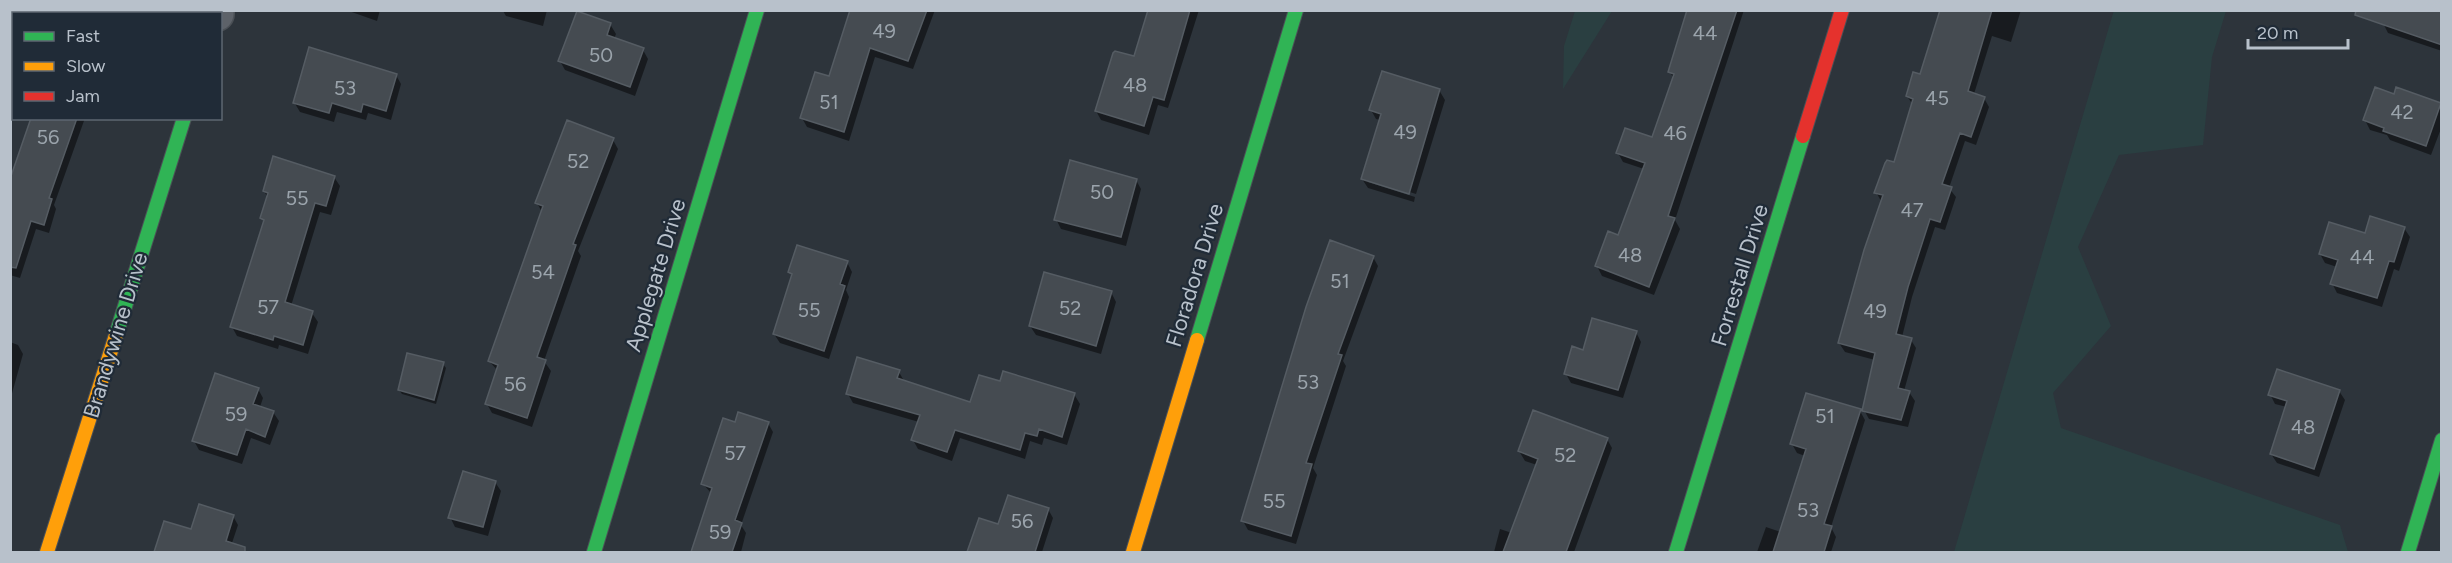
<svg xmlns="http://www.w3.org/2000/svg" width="2452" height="563" font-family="Figtree,sans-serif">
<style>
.green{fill:#2a3f41}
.shadow{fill:#0007}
.building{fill:#454b51;stroke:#555c63;stroke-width:1.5}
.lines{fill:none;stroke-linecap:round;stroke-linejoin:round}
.street-casing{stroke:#4b5056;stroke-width:36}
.fast-casing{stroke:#4b5056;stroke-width:16}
.slow-casing{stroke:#4b5056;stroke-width:16}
.jam-casing{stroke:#4b5056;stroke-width:16}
.street{stroke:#5d6269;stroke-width:33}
.fast{stroke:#30b455;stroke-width:14}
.slow{stroke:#ff9f0a;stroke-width:14}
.jam{stroke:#e5322d;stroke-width:14}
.labels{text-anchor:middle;stroke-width:4.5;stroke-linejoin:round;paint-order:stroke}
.number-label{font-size:20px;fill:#9ba4ac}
.street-label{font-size:22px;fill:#b8c1cb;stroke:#202b37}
</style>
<rect width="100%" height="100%" fill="#2d343b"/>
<path class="green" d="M2114 10 2226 11 2212 57 2203 145 2119 155 2078 247 2111 326 2053 393 2061 428 2340 525 2348 552H1954Z
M1575 11H1612L1563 89 1564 46Z"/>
<path class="shadow" d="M47 10H123V11L46 14Z
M346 10H380L377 21Z
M547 10 543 26 506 16 503 11Z
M884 10H935L913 69 875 57 849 141 807 127 802 118Z
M1150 10H1199L1168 108 1158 105 1149 135 1101 120 1096 111 1135 58Z
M1689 10H1744L1675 220 1680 229 1654 295 1602 276 1597 266 1619 237 1644 169 1623 162 1618 153 1653 139 1674 79 1670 72Z
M1941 10H2021L2011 42 1992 36 1974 94 1984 98 1989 107 1976 145 1965 141 1949 188 1956 197 1945 230 1935 227 1912 297 1902 337 1911 340 1916 348 1904 391 1909 392 1915 401 1908 427 1869 419 1864 410 1875 360 1845 352 1839 343 1881 201 1876 192 1895 164 1913 105 1907 96 1921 76Z
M2442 10V51L2388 33 2383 23Z
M610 24 616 34 614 39 643 50 648 59 635 96 565 70 560 61Z
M396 75 401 84 391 120 368 113 366 120 337 112 334 122 300 112 294 102Z
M1439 90 1445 100 1416 194 1368 179V182L1415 197 1414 202 1368 188 1362 179 1380 120 1376 119 1371 110Z
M2395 95 2440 105 2442 126 2431 155 2390 140 2387 135 2370 130 2365 120Z
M33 118H85L54 205 56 209 49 233 36 229 20 278 10 275V184Z
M613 140 618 149 578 251 581 256 544 361 551 371 532 427 492 413 487 404 498 371 489 361 542 212 537 203Z
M334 177 340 186 331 215 320 212 291 306 312 313 318 322 308 354 279 345 278 349 237 336 232 327 265 223 262 218 268 198 264 191Z
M1136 180 1141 189 1126 246 1061 229 1056 219Z
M2404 228 2410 237 2399 271 2394 269 2382 307 2337 293 2332 283 2337 267 2325 263 2320 254 2366 235Z
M1373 257 1378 266 1343 361 1346 366 1313 468 1317 475 1296 544 1248 530 1243 521Z
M847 262 852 272 846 290 849 297 829 359 780 343 774 334 793 277 790 272Z
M1111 292 1116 302 1101 354 1036 335 1030 326Z
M1636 332 1641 342 1623 398 1571 383 1566 374 1584 352Z
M10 342 18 345 23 354 11 397Z
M443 364 446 368 436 404 402 394 399 390Z
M899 372 904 381 971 404 1001 383 1074 394 1080 404 1067 445 1044 438 1042 445 1030 441 1025 459 960 438 952 461 918 449 913 440 919 422 853 403 848 394Z
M258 389 263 398 260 407 273 412 279 421 270 445 251 438 242 464 199 450 194 441Z
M2339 391 2345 400 2319 477 2277 463 2271 454 2287 407 2275 404 2270 394Z
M1860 411 1865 420 1831 527 1836 537 1831 552H1757L1766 527 1781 532 1805 456 1797 453 1792 444Z
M768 423 773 432 741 525 746 533 741 552H693L712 494 703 484 736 424Z
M1607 439 1612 448 1574 552H1494L1500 529 1512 533 1537 465 1525 461 1519 451Z
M495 482 501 491 488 536 455 527 450 517Z
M1048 509 1053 518 1042 552H969L979 520 999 526Z
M233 516 238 525 229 552H156L165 523 192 531Z"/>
<path class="building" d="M850 10H927L908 61 870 48 844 132 800 118 815 72 829 76Z
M1148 10H1190L1164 100 1153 97 1144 126 1095 111 1113 53 1115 51 1134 56Z
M1687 10H1737L1668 216 1675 218 1649 287 1595 266 1608 231 1618 235 1645 163 1616 153 1625 128 1652 137 1674 74 1668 72Z
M1940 10H1992L1968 91 1985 97 1971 137 1960 133 1942 184 1952 187 1940 222 1930 219 1908 287 1896 334 1912 338 1898 388 1910 391 1901 420 1862 411 1875 353 1838 343 1864 250 1883 195 1874 193 1885 163 1887 160 1894 162 1913 99 1906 96 1913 72 1920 74Z
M2356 10H2442V45L2355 15Z
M577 11 611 23 607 35 644 48 630 87 558 61Z
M309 47 397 74 386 111 363 104 361 112 332 103 329 113 293 103Z
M1382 71 1440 89 1409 194 1361 179 1381 114 1369 110Z
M2375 87 2394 94 2396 87 2441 103 2426 146 2383 131 2384 128 2363 120Z
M31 118H77L49 198 52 199 44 225 31 221 16 268 10 267V179Z
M567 120 614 138 573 244 576 245 537 357 546 360 527 418 485 404 498 365 488 361 543 206 535 203Z
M273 156 335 176 326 206 315 203 285 302 313 311 303 345 274 336 273 340 230 327 264 220 260 218 268 193 263 191Z
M1070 160 1137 179 1121 237 1054 220Z
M2370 216 2405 227 2394 262 2389 261 2377 298 2330 284 2338 260 2319 254 2329 222 2365 233Z
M1330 240 1374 256 1338 354 1342 355 1306 463 1312 464 1291 536 1241 521 1306 307Z
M797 245 848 261 840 284 845 286 824 351 773 334 792 274 788 272Z
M1044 272 1112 291 1096 346 1029 326Z
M1592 318 1637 331 1618 390 1564 374 1572 346 1583 350Z
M407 353 444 362 434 400 398 390Z
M857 357 900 370 897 378 970 402 979 375 1000 381 1003 371 1075 393 1062 437 1039 429 1037 436 1025 433 1020 450 955 430 947 452 911 440 920 415 846 394Z
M2277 369 2340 390 2314 469 2270 454 2287 401 2268 395Z
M215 373 259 388 253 404 274 411 265 437 246 429 237 455 192 441Z
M1806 393 1861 409 1824 524 1832 526 1824 552H1773L1806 449 1790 444Z
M1533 410 1608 438 1566 552H1503L1538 459 1518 451Z
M738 412 769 422 735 520 742 523 732 552H691L712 488 701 484 723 418 735 422Z
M463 471 496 481 483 527 448 518Z
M1008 495 1049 508 1035 552H967L979 518 998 524Z
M199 504 234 515 226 541 245 547V552H154L164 521 191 529Z"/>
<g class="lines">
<defs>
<path id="street" d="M217 14V10"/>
<path id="fast" d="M116 335 184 118
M1197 340 1296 10
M594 552 757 10
M1676 552 1803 136
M2408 552 2442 440"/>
<path id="slow" d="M47 552 116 335
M1133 552 1197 340"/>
<path id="jam" d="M1803 136 1842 10"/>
</defs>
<use href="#street" class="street-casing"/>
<use href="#fast" class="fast-casing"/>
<use href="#slow" class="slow-casing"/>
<use href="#jam" class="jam-casing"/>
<use href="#street" class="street"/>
<use href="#fast" class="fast"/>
<use href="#slow" class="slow"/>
<use href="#jam" class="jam"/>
</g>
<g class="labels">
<g class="number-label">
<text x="884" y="38">49</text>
<text x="1705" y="40">44</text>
<text x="601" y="62">50</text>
<text x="1135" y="92">48</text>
<text x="345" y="95">53</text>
<text x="1937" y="105">45</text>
<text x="829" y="109">51</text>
<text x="2402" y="119">42</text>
<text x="1405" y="139">49</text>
<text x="1675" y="140">46</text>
<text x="48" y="144">56</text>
<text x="578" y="168">52</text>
<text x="1102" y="199">50</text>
<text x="297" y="205">55</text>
<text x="1912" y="217">47</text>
<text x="1630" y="262">48</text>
<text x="2362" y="264">44</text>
<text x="543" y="279">54</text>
<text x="1340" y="288">51</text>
<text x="268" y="314">57</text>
<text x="1070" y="315">52</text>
<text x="809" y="317">55</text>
<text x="1875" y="318">49</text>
<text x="1308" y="389">53</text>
<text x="515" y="391">56</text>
<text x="236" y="421">59</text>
<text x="1825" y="423">51</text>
<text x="2303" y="434">48</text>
<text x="735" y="460">57</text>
<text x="1565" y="462">52</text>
<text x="1274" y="508">55</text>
<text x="1808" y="517">53</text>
<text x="1022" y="528">56</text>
<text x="720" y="539">59</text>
</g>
<g class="street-label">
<text transform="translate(655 275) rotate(-73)" y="8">Applegate Drive</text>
<text transform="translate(1194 275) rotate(-73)" y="8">Floradora Drive</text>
<text transform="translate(1739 275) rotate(-73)" y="8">Forrestall Drive</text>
<text transform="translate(115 335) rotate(-73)" y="8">Brandywine Drive</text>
</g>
</g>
<rect width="2452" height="563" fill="none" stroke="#b8c1cb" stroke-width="24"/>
<rect x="12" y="12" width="210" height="108" fill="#202b37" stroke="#5d6772" stroke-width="1.5"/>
<rect x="24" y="32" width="30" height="9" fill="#30b455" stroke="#5d6772" stroke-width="1.5"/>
<text x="66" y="42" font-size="18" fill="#b8c1cb">Fast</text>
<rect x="24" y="62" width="30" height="9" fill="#ff9f0a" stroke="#5d6772" stroke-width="1.5"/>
<text x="66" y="72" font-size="18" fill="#b8c1cb">Slow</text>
<rect x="24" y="92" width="30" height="9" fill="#e5322d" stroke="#5d6772" stroke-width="1.5"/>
<text x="66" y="102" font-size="18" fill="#b8c1cb">Jam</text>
<path d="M2248 39v9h100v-9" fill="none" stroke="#b8c1cb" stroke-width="3"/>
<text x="2257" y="39" font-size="18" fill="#b8c1cb" stroke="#202b37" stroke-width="4.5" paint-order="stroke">20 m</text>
</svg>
